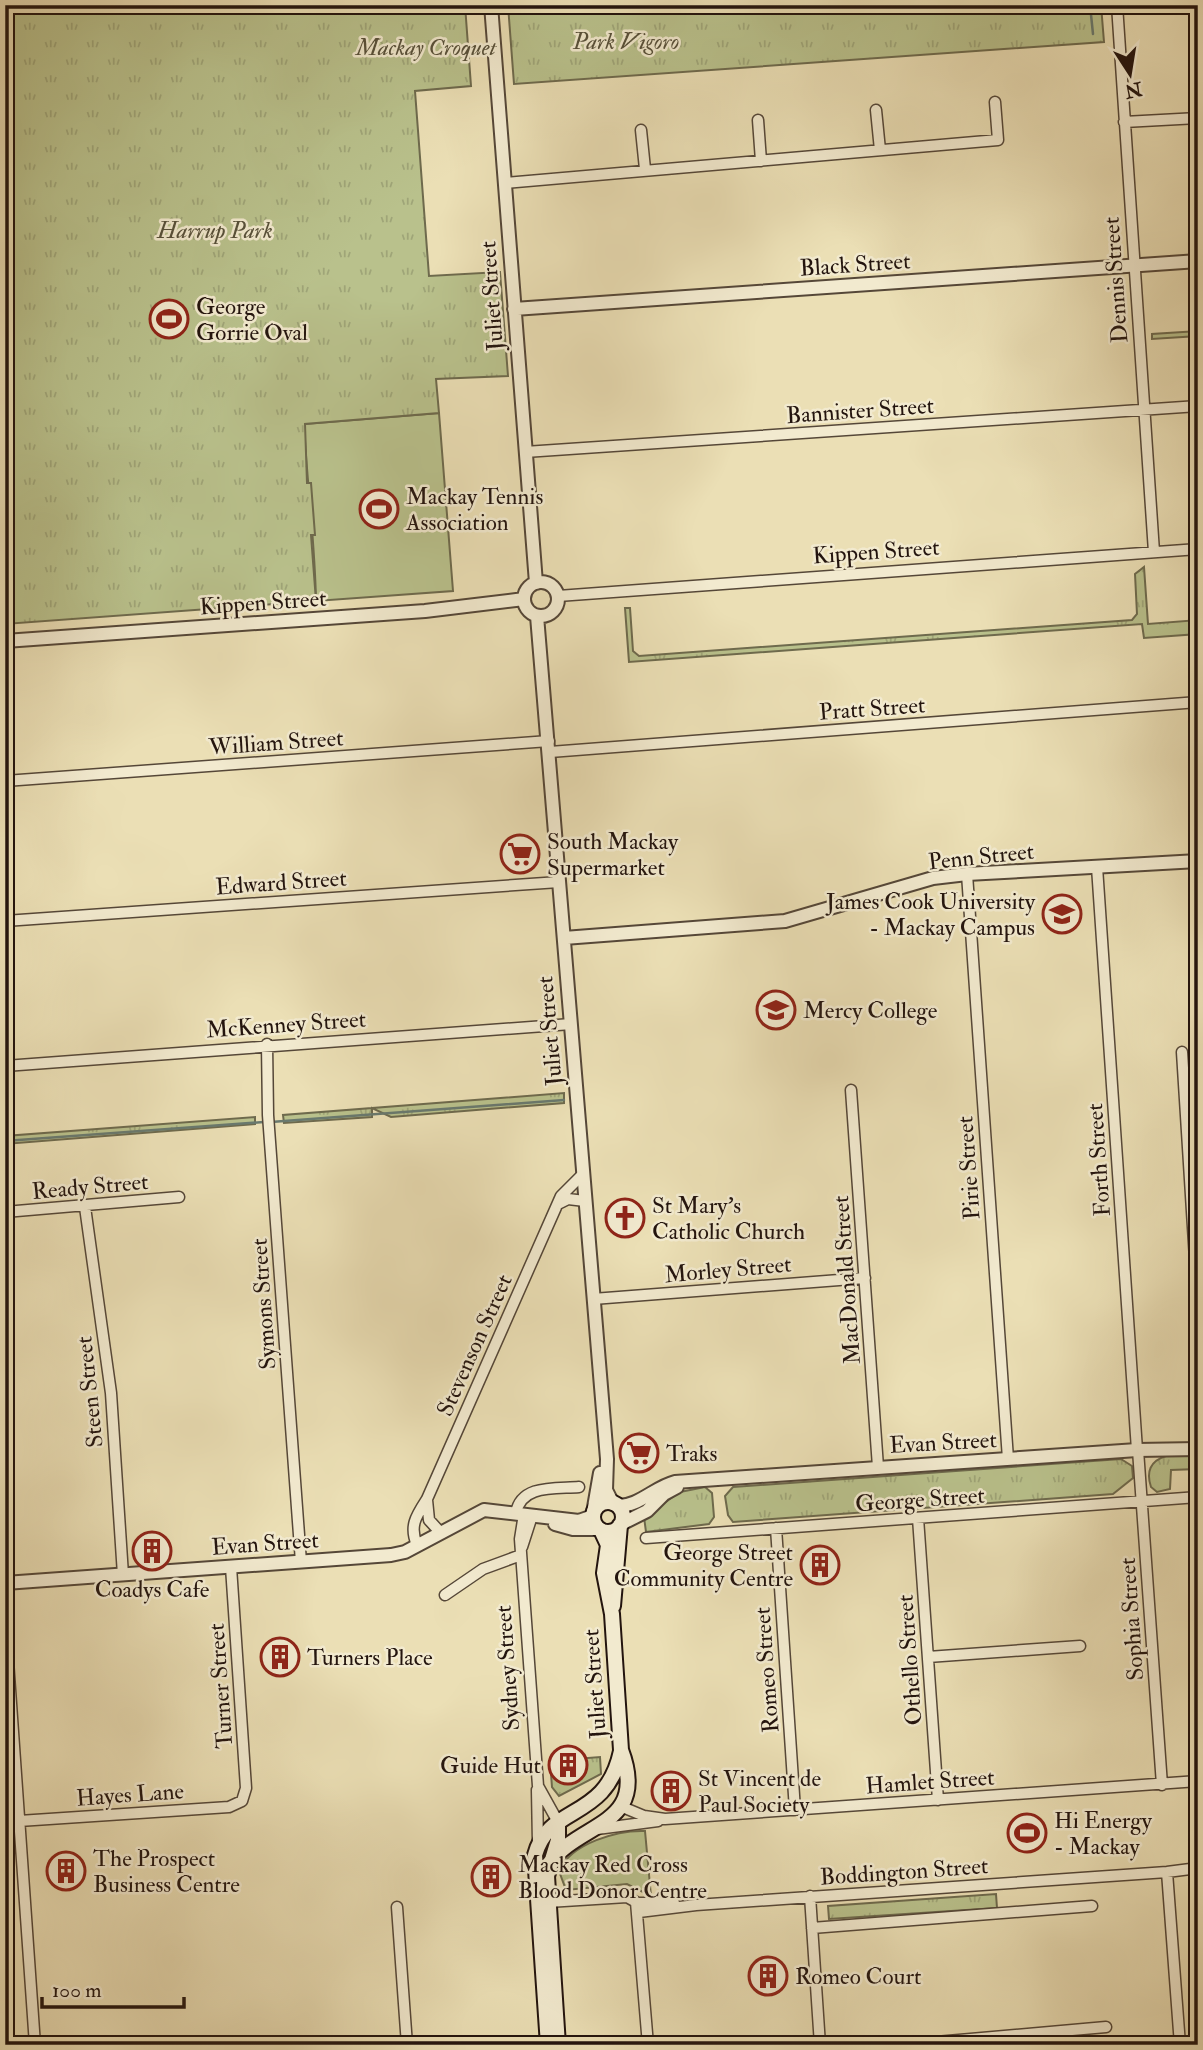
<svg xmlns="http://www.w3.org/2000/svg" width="1203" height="2050" font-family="'IM FELL Double Pica',serif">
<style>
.green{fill:#b9c18c;stroke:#6e6a4d;stroke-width:2}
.park{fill:url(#park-tufts);stroke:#6e6a4d;stroke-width:2}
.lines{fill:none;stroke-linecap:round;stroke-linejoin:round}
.stream{stroke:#69796e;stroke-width:2.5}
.minor-casing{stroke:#554738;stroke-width:13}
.tertiary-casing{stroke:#554738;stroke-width:16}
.secondary-casing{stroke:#23140e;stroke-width:18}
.minor{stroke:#f2eacf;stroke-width:10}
.tertiary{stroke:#f2eacf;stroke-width:12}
.secondary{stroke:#f2eacf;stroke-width:14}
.labels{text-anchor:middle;stroke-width:5;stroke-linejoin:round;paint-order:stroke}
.park-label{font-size:23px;font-style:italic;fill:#58513a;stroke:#f2eacf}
.street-label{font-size:23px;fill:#23140e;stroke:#f2eacf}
.poi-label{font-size:23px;fill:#23140e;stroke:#f2eacf;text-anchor:start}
</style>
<defs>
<pattern id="park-tufts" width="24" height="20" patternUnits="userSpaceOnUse" patternTransform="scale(1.75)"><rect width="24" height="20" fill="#b9c18c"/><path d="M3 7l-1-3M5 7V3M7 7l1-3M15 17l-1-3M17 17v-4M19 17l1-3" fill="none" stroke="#9fa578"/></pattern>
</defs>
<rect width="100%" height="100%" fill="#ebdfb5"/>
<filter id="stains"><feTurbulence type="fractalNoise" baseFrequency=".00286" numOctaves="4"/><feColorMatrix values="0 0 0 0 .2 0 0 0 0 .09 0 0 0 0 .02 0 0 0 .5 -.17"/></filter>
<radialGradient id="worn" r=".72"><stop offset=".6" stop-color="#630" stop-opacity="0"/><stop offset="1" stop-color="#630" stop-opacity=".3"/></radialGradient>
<path class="green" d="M439 413 453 591 316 601C315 542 307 484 304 424Z
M645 1831 651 1896 627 1884 566 1890 559 1871C571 1843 618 1830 645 1831Z"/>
<path class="park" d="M5 5H465L471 86 415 91 429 276 500 272 508 376 436 379 439 413 305 424 307 483H311L315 535H311L316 601 5 624Z
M508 5H1101L1104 42 514 84Z
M1196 131 1198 238 1191 132Z
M1198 331V336L1152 339V334Z
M1144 567 1148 624 1198 620V634L1144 638 1142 624 629 662 625 608H630L633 651 639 656 1132 620 1137 614 1135 574Z
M564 1093V1103L391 1117 372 1108V1117L284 1123 283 1115Z
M255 1117V1124L5 1144V1136Z
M1166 1456H1198V1469L1171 1470 1170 1489 1157 1492 1151 1487C1146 1472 1150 1461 1166 1456Z
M1121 1459 1132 1466 1133 1478 1113 1494 733 1522 728 1515 725 1496 733 1487Z
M705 1487 712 1493 714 1517 709 1524 646 1532 644 1517 680 1492Z
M600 1757 601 1774 559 1796 552 1787 550 1761Z
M996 1894 997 1908 829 1919 828 1906Z"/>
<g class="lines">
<path class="stream" d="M1090 5 1093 34
M271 1122 564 1100
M5 1141 264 1122"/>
<defs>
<path id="minor" d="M1117 5 1154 552
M876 110 880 150
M758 120 761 161
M1124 122 1198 118
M641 130 645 169
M505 183 998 140 995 102
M525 452 1198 406
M558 596 1198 549
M550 752 1198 702
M5 781 549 741
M1097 867 1137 1450
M967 874 1008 1459
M5 921 559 882
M267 1044 268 1115 301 1562
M1182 1052 1198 1307
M5 1066 571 1024
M851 1090 878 1467
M558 1204 568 1199 585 1201
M85 1207 111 1393 123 1575
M5 1212 179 1197
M593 1299 865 1278
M1138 1450 1162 1785
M427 1500 429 1520 440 1532
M516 1513C521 1484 556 1489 579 1487
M524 1514 520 1539 538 1786 558 1822
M918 1518 938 1800
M776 1528 795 1810
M646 1538 1198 1497
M417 1545C409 1526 416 1516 427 1499L561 1196 583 1174
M522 1547 532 1516
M445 1595 483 1569 521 1555
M5 1618 35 2045
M928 1657 1080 1646
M537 1790 538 1844
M620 1806 644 1816 665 1819 1198 1781
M19 1821 229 1807 242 1801 246 1788 231 1567
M597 1829 658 1821
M1167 1872 1180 2045
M810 1896 820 2045
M548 1902 627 1897 636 1902 648 2045
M637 1903H674
M397 1907 407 2045
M639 1912 696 1905 1167 1872 1198 1868
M812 1928 1092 1906
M902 2045 1106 2027"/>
<path id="tertiary" d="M491 5 536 583
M514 309 1198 261
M524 599a17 17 0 1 1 34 0a17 17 0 1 1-34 0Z
M537 616 607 1459 606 1490 613 1504
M5 641 425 611 524 599
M564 938 785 921 933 878 967 874 1198 861
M617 1506C638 1507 655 1487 675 1482L1137 1450 1198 1449
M593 1513 600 1473
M555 1524 573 1529H600
M621 1524 647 1511 664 1494 677 1487
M5 1583 391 1555 405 1552 484 1510 579 1521 593 1516"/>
<path id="secondary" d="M593 1517a15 15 0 1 1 30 0a15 15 0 1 1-30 0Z
M613 1606 620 1525
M558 1822V1840L547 1876 558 2045
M549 1864C579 1821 650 1827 621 1750L612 1614 604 1573 608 1545 601 1530
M548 2045 535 1855C549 1803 606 1822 621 1751"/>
</defs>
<use href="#minor" class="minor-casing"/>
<use href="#tertiary" class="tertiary-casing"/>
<use href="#secondary" class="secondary-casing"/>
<use href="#minor" class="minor"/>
<use href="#tertiary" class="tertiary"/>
<use href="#secondary" class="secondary"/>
</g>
<defs>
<symbol id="stadium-ring" viewBox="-11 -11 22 22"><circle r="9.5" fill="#f2eacf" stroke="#8f2418" stroke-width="1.5"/><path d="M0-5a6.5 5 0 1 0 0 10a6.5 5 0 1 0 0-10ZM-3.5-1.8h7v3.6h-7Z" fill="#8f2418"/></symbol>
<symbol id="supermarket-ring" viewBox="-11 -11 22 22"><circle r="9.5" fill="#f2eacf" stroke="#8f2418" stroke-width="1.5"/><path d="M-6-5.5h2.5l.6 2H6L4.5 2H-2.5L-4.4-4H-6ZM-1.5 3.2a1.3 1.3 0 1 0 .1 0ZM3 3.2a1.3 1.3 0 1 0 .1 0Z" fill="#8f2418"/></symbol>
<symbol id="university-ring" viewBox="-11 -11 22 22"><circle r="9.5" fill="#f2eacf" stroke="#8f2418" stroke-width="1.5"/><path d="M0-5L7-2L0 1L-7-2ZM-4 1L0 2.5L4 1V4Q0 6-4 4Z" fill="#8f2418"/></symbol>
<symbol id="school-ring" viewBox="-11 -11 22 22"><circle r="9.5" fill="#f2eacf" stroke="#8f2418" stroke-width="1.5"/><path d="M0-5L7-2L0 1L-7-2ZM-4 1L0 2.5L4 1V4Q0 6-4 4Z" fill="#8f2418"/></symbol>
<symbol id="church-ring" viewBox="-11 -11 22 22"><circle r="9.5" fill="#f2eacf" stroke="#8f2418" stroke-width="1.5"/><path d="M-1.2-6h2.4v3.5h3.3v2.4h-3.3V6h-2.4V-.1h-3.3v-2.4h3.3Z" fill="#8f2418"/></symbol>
<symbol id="building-ring" viewBox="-11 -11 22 22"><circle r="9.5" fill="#f2eacf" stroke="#8f2418" stroke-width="1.5"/><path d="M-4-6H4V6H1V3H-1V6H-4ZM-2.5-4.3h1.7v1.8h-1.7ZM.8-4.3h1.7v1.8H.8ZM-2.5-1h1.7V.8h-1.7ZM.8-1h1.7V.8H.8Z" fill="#8f2418"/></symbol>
</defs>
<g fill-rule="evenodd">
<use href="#stadium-ring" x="147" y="297" width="44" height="44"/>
<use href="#stadium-ring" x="357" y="487" width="44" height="44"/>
<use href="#supermarket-ring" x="498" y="832" width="44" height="44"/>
<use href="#university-ring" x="1040" y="892" width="44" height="44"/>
<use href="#school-ring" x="754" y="988" width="44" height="44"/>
<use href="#church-ring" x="603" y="1196" width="44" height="44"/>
<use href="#supermarket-ring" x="617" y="1431" width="44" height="44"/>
<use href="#building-ring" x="130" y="1529" width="44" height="44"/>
<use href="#building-ring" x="798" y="1543" width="44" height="44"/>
<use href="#building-ring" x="258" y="1635" width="44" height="44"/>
<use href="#building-ring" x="546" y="1743" width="44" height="44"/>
<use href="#building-ring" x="649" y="1769" width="44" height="44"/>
<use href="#stadium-ring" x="1005" y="1811" width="44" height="44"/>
<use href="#building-ring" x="44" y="1849" width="44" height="44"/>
<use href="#building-ring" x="469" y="1855" width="44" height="44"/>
<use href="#building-ring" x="746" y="1954" width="44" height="44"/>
</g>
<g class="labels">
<g class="park-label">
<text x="626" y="49">Park Vigoro</text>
<text x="426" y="55">Mackay Croquet</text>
<text x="215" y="238">Harrup Park</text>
</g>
<g class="street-label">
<text transform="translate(855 264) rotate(-4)" y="8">Black Street</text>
<text transform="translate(1115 280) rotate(-94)" y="8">Dennis Street</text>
<text transform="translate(491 296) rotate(-94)" y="8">Juliet Street</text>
<text transform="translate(860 410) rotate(-4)" y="8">Bannister Street</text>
<text transform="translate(876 551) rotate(-4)" y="8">Kippen Street</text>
<text transform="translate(263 602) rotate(-4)" y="8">Kippen Street</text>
<text transform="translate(872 708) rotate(-4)" y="8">Pratt Street</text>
<text transform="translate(276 742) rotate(-4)" y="8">William Street</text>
<text transform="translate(981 856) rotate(-6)" y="8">Penn Street</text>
<text transform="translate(281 882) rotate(-4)" y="8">Edward Street</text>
<text transform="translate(286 1024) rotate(-4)" y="8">McKenney Street</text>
<text transform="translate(549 1031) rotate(-95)" y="8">Juliet Street</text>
<text transform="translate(1098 1160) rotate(-94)" y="8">Forth Street</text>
<text transform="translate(968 1168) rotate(-94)" y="8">Pirie Street</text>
<text transform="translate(90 1186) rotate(-5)" y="8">Ready Street</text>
<text transform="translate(728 1269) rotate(-5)" y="8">Morley Street</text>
<text transform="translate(846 1280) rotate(-94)" y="8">MacDonald Street</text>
<text transform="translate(263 1304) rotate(-94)" y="8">Symons Street</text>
<text transform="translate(474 1345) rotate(-66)" y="8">Stevenson Street</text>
<text transform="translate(89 1392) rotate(-96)" y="8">Steen Street</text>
<text transform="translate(943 1442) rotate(-3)" y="8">Evan Street</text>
<text transform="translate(920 1499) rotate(-4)" y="8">George Street</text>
<text transform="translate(265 1543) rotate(-4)" y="8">Evan Street</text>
<text transform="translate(1131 1619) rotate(-94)" y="8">Sophia Street</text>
<text transform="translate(909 1660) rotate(-94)" y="8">Othello Street</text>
<text transform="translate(507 1668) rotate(-94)" y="8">Sydney Street</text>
<text transform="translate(766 1670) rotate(-94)" y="8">Romeo Street</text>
<text transform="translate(594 1684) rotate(-94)" y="8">Juliet Street</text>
<text transform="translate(220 1686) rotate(-94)" y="8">Turner Street</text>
<text transform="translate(930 1781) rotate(-4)" y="8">Hamlet Street</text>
<text transform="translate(130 1794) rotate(-4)" y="8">Hayes Lane</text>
<text transform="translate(904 1871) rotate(-4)" y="8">Boddington Street</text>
</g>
<g class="poi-label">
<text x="196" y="314">George<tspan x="196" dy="26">Gorrie Oval</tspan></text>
<text x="406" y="504">Mackay Tennis<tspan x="406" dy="26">Association</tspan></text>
<text x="547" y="849">South Mackay<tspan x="547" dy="26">Supermarket</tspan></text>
<text x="1035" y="909" text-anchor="end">James Cook University<tspan x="1035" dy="26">- Mackay Campus</tspan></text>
<text x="803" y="1018">Mercy College</text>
<text x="652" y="1213">St Mary's<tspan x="652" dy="26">Catholic Church</tspan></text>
<text x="666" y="1461">Traks</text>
<text x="793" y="1560" text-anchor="end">George Street<tspan x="793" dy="26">Community Centre</tspan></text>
<text x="152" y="1597" text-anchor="middle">Coadys Cafe</text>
<text x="307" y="1665">Turners Place</text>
<text x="541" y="1773" text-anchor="end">Guide Hut</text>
<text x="698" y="1786">St Vincent de<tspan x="698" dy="26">Paul Society</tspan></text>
<text x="1054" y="1828">Hi Energy<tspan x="1054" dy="26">- Mackay</tspan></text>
<text x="93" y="1866">The Prospect<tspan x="93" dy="26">Business Centre</tspan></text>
<text x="518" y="1872">Mackay Red Cross<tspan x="518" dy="26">Blood Donor Centre</tspan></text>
<text x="795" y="1984">Romeo Court</text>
</g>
</g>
<rect width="1203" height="2050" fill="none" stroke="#ebdfb5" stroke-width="28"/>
<rect x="7" y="7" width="1189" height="2036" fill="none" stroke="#23140e" stroke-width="3.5"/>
<rect x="14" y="14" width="1175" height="2022" fill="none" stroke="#23140e" stroke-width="2"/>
<g transform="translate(1130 74) rotate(168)" stroke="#f2eacf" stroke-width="5" paint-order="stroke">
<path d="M0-5L12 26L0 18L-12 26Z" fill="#23140e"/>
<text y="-10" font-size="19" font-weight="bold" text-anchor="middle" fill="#23140e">N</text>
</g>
<path d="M42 1997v10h142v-10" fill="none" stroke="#23140e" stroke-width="3.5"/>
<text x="52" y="1997" font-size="21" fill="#23140e" stroke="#f2eacf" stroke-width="5" paint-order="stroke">100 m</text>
<rect width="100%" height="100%" filter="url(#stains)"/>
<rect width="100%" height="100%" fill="url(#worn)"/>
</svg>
